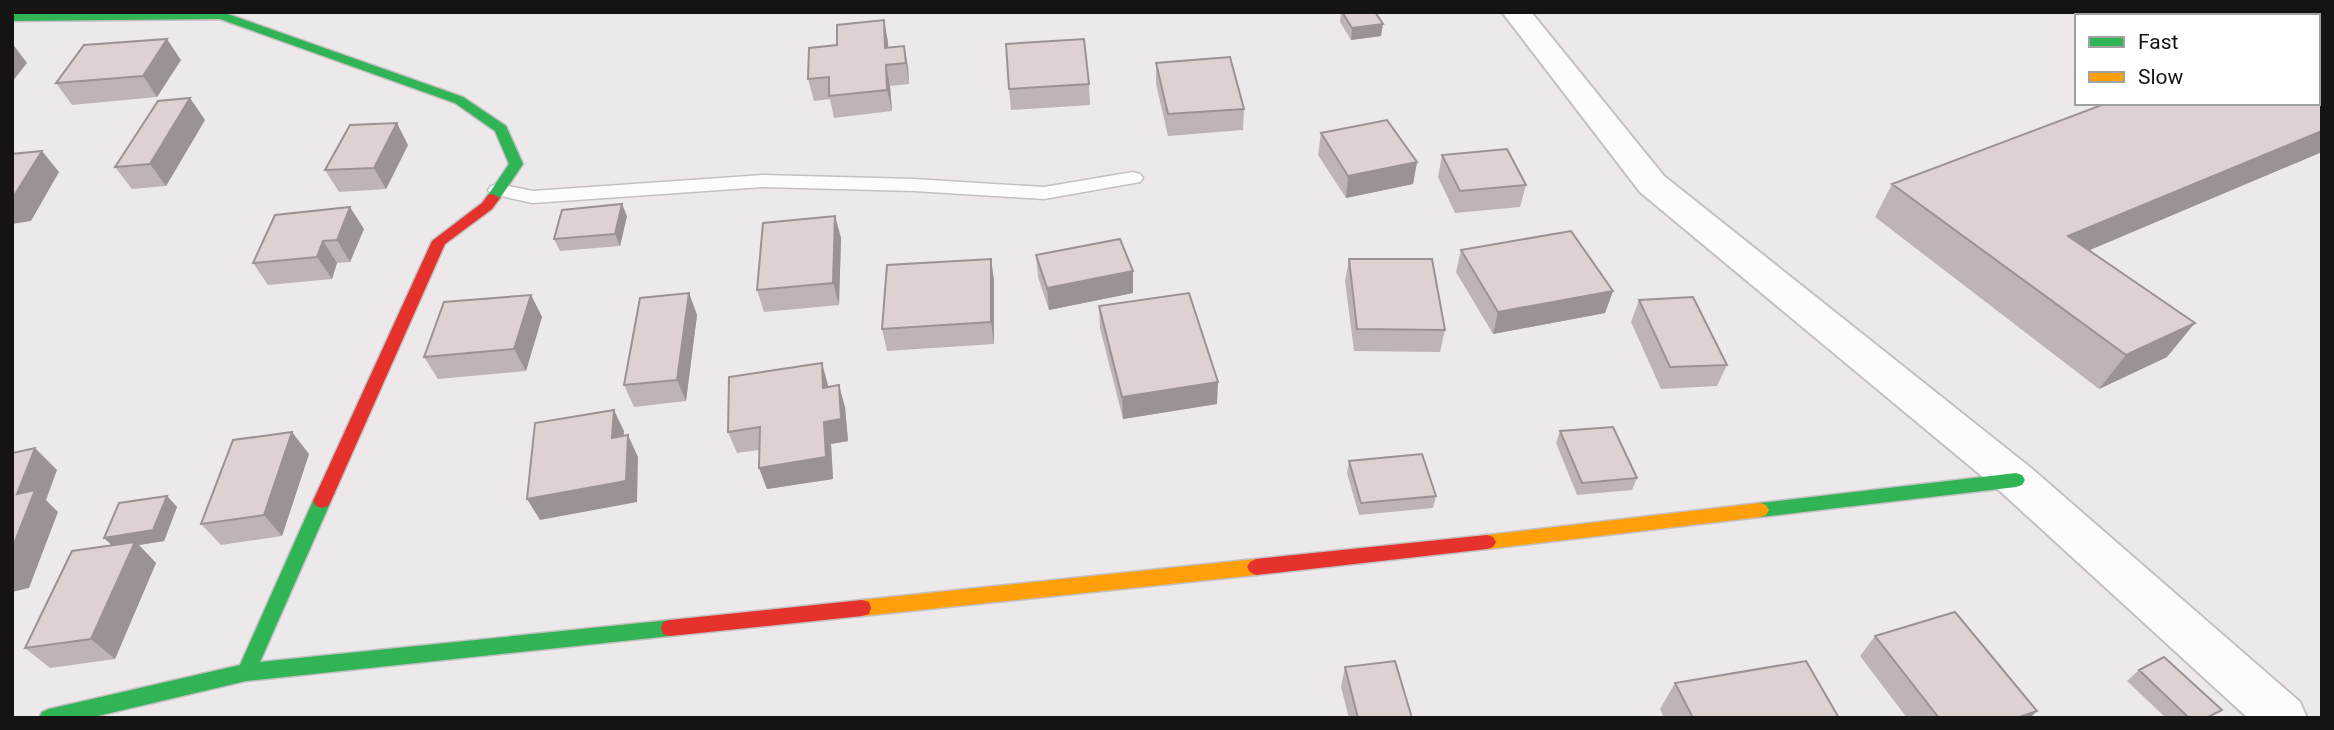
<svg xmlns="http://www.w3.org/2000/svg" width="2334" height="730" font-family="Roboto,sans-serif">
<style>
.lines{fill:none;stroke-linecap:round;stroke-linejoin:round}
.lane-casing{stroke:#c3c0c2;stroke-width:3}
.street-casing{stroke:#c3c0c2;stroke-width:4}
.fast-casing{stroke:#c3c0c2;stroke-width:3}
.slow-casing{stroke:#c3c0c2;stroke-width:3}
.jam-casing{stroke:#c3c0c2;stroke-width:3}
.lane{fill:#fcfcfc;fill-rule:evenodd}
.street{fill:#fcfcfc;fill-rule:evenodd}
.fast{fill:#30b455;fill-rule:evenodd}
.slow{fill:#ff9f0a;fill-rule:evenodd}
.jam{fill:#e5322d;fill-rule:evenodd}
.wall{fill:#bfb4b5}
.shaded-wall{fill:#9b9293}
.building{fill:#ded1d2;stroke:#9b9293;stroke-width:2}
</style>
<rect width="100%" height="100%" fill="#ede9eb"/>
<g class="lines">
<defs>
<path id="lane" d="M1133 172 1140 174 1143 178 1140 182 1044 199 914 191 763 187 533 203 491 194 488 190 491 186 498 184 533 191 763 175 914 179 1044 187Z"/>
<path id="street" d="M1502 12H1531L1664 176 2031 468 2300 702 2307 718H2248L2001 492 1640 192Z"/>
<path id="fast" d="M12 13H225L463 97 506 126 523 164 498 201H488L486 198 509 164 495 131 455 103 220 19 12 21Z
M2016 473 2022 475 2025 480 2022 485 2016 487 1760 517 1754 515 1751 510 1754 505 1760 503Z
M322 494 328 496 331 501 260 662 670 620 677 622 679 628 677 634 670 636 246 681 89 718H39L42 712 49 709 240 665 313 501 316 496Z"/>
<path id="slow" d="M1760 503 1766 505 1769 510 1766 515 1760 517 1487 549 1481 547 1478 542 1481 537 1487 535Z
M1256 559 1262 562 1265 567 1262 572 1256 575 862 616 855 614 853 608 855 602 862 600Z"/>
<path id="jam" d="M493 194 500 198 492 209 445 244 331 501 328 506 322 508 316 506 313 501 432 241 482 203 488 195Z
M1487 535 1493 537 1496 542 1493 547 1487 549 1256 575 1250 572 1247 567 1250 562 1256 559Z
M862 600 869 602 871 608 869 614 862 616 670 636 663 634 661 628 663 622 670 620Z"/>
</defs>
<use href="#lane" class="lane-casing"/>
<use href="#street" class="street-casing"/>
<use href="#fast" class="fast-casing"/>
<use href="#slow" class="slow-casing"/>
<use href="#jam" class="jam-casing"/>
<use href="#lane" class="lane"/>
<use href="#street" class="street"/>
<use href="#fast" class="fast"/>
<use href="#slow" class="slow"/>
<use href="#jam" class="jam"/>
</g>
<path class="wall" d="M1341 12H1375L1381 36 1351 40 1340 22Z
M884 20 888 48 904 46 908 67 909 84 890 86 892 111 834 118 830 99 814 101 808 79 837 45Z
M181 60 157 97 72 105 56 83Z
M1156 63 1244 109 1243 130 1168 136 1156 84Z
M1089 84 1090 105 1011 110 1009 89Z
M205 120 166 186 132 189 115 167Z
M1321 133 1417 162 1413 184 1346 198 1318 155Z
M408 145 386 189 339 192 325 170Z
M2322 152 2089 250 2167 357 2099 389 1875 217 1892 184Z
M1442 155 1526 185 1520 207 1455 213 1438 177Z
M275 215 364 229 350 262 337 263 332 279 268 285 253 263Z
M627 216 620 246 560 251 554 239Z
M835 216 841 238 839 305 764 312 757 290Z
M1461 250 1613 291 1605 313 1493 334 1456 272Z
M1036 255 1133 271V293L1049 310 1038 277Z
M991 259 994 281V344L887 351 882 329Z
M1349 259 1445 330 1440 352 1354 351 1345 281Z
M689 293 697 315 686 401 634 407 624 385Z
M531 295 542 317 526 371 438 379 424 357Z
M1639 300 1727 365 1717 386 1661 389 1631 322Z
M1099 306 1217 404 1123 419 1100 328Z
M828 385V387L845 407 848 441 831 444 833 479 767 489 759 450 737 453 728 432Z
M1560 431 1637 478 1632 490 1577 495 1556 443Z
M309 454 282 536 221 545 201 524Z
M1349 461 1436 496 1433 508 1359 515 1347 473Z
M167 496 177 507 164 541 139 545 156 563 115 659 50 668 25 648 112 545 104 538Z
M1875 636 2030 718H1907L1860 656Z
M1345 667 1412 718H1349L1341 687Z
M2139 670 2212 718H2166L2127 681Z
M1675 683 1839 718H1664L1660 709Z"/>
<path class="shaded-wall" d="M884 20 888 42 889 64 885 48Z
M1383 24 1381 36 1351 40 1352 28Z
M167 39 181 60 157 97 143 76Z
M12 43 27 63 12 82Z
M904 46 908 67 909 84 906 63Z
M886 65 890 86 892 111 887 90Z
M190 98 205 120 166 186 150 164Z
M397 123 408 145 386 189 374 168Z
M2322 131V152L2045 269 2068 236Z
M42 151 59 172 31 221 12 224V199Z
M1417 162 1413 184 1346 198 1348 176Z
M622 204 627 216 620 246 615 234Z
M350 207 364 229 350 262 337 240Z
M835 216 841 238 839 305 833 283Z
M323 241 337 263 332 279 317 257Z
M991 259 994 281V344L991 322Z
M1133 271V293L1049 310 1047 288Z
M1613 291 1605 313 1493 334 1498 312Z
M689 293 697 315 686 401 677 380Z
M531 295 542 317 526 371 514 349Z
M2195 323 2167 357 2099 389 2126 355Z
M822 363 828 385 829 410 823 388Z
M1218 382 1217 404 1123 419 1122 397Z
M839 385 845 407 848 441 831 444 833 479 767 489 759 468Z
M614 410 624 431 623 459 612 438Z
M292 432 309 454 282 536 264 515Z
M628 435 638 457 637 502 540 520 527 499Z
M35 448 57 470 46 500 58 512 29 588 12 592V549L17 494Z
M167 496 177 507 164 541 139 545 156 563 115 659 91 639 116 549 104 538Z
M2037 711 2030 718H2016Z"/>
<path class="building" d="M1342 12H1375L1383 24 1352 28Z
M884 20 885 48 904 46 906 63 886 65 887 90 829 96V77L808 79 809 48 837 45V25Z
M167 39 143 76 56 83 84 45Z
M1084 39 1089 84 1009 89 1006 44Z
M1230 57 1244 109 1168 114 1156 63Z
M2318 95 2322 97V131L2068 236 2195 323 2126 355 1892 184 2107 103H2318Z
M190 98 150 164 115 167 158 101Z
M1387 120 1417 162 1348 176 1321 133Z
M397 123 374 168 325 170 350 125Z
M1507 149 1526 185 1460 191 1442 155Z
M42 151 12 199V154Z
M622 204 615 234 554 239 562 210Z
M350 207 337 240 323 241 317 257 253 263 275 215Z
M835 216 833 283 757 290 763 223Z
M1571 231 1613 291 1498 312 1461 250Z
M1120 239 1133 271 1047 288 1036 255Z
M991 259V322L882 329 887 265Z
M1349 259H1432L1445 330 1357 329Z
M689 293 677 380 624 385 640 298Z
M1189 293 1218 382 1122 397 1099 306Z
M531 295 514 349 424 357 444 302Z
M1693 297 1727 365 1670 367 1639 300Z
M822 363 823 388 839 385 841 419 824 422 826 457 759 468 760 427 728 432 729 377Z
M614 410 612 438 628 435 626 481 527 499 535 423Z
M1613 427 1637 478 1582 483 1560 431Z
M292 432 264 515 201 524 233 440Z
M35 448 17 494 35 490 12 549V453Z
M1422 454 1436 496 1361 503 1349 461Z
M167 496 153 530 104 538 119 503Z
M135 542 91 639 25 648 72 551Z
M1955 612 2037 711 2016 718H1939L1875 636Z
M2164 657 2222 710 2206 718H2189L2139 670Z
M1395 661 1412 718H1358L1345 667Z
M1806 661 1839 718H1693L1675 683Z"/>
<rect width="2334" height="730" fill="none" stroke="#151314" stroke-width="28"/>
<rect x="2075" y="14" width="245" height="91" fill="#ffffff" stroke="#a1a1a1" stroke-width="2"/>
<rect x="2089" y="37" width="35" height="10" fill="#30b455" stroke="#a1a1a1" stroke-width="2"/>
<text x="2138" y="49" font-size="21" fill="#151314">Fast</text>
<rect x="2089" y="72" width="35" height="10" fill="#ff9f0a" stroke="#a1a1a1" stroke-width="2"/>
<text x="2138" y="84" font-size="21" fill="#151314">Slow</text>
</svg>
